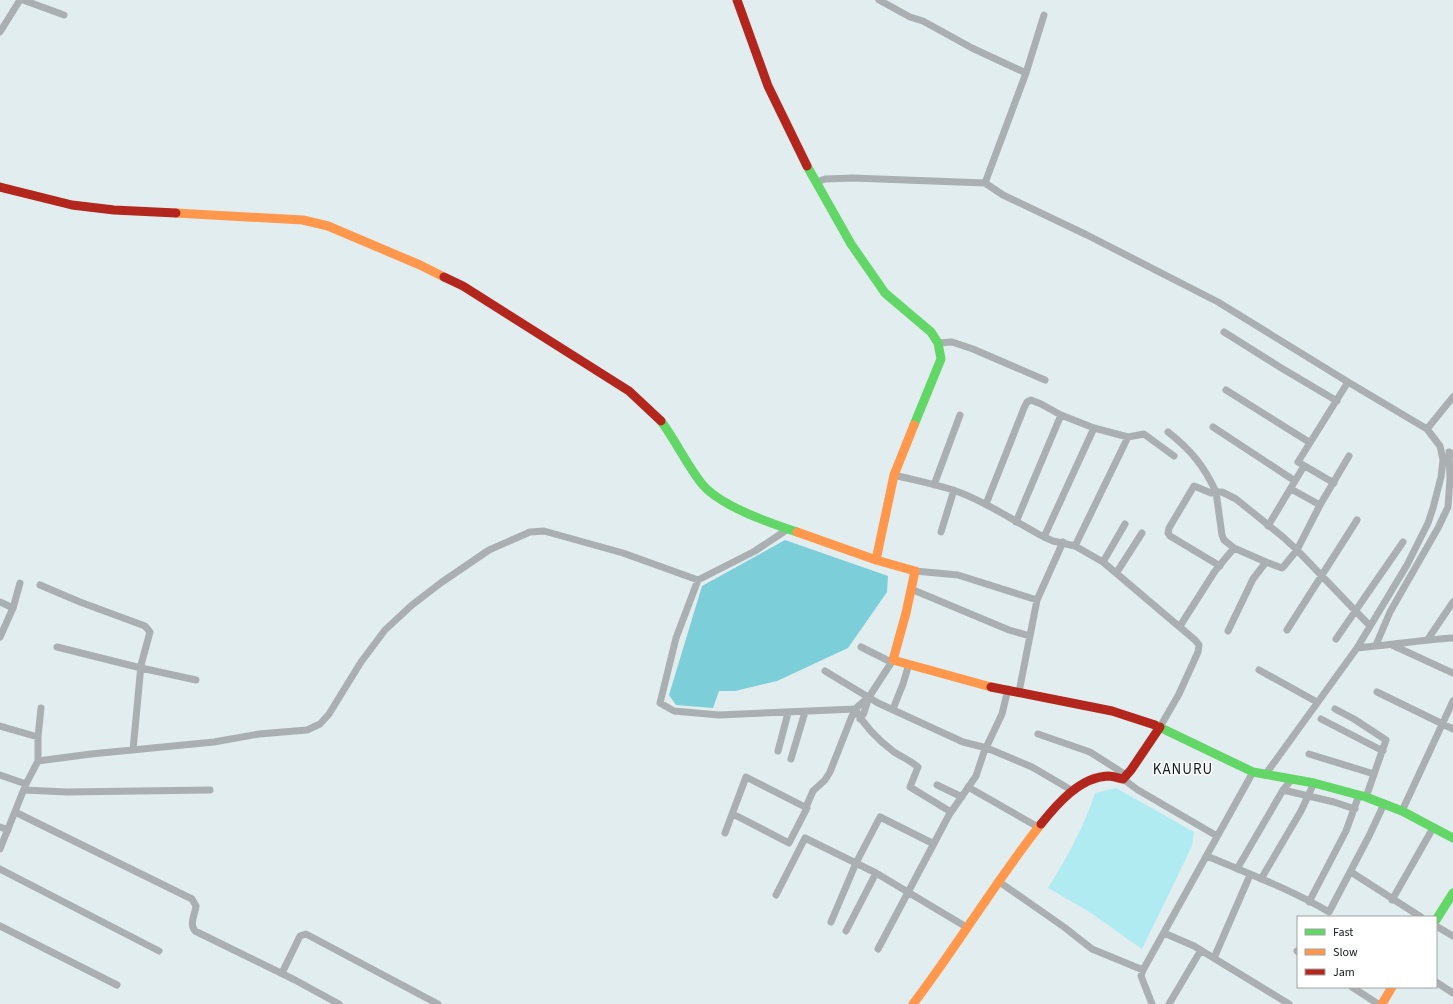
<svg xmlns="http://www.w3.org/2000/svg" width="1453" height="1004" font-family="'Source Sans 3',sans-serif">
<style>
.green{fill:#b0ebf2}
.water{fill:#7ccfd8}
.lines{fill:none;stroke-linecap:round;stroke-linejoin:round}
.street{stroke:#aab0b1;stroke-width:7}
.fast{stroke:#63d668;stroke-width:9}
.slow{stroke:#ff974d;stroke-width:9}
.jam{stroke:#b3261e;stroke-width:9}
.labels{text-anchor:middle;stroke-width:3;stroke-linejoin:round;paint-order:stroke}
.quarter-label{font-size:15px;letter-spacing:1px;fill:#11191a;stroke:#fff}
</style>
<rect width="100%" height="100%" fill="#e1edee"/>
<path class="green" d="M1116 788 1194 832 1192 846 1142 949 1088 911 1048 888C1067 858 1084 827 1095 793Z"/>
<path class="water" d="M785 540 888 576 887 592 848 648 777 681 735 691H719L713 708 676 705 669 695 702 586Z"/>
<g class="lines">
<path class="street" d="M23 0 64 15
M879 0 910 17 923 21 972 48 1026 73
M0 32 20 0
M817 182 825 179 853 178 985 183 1003 195 1087 235 1218 302 1348 382 1427 429 1440 446 1443 460 1441 477 1433 508 1428 523 1407 565 1357 648 1265 775
M985 183 1026 73 1044 15
M1224 332 1283 369 1337 401
M938 343 952 342 973 349 1045 380
M1226 390 1309 442
M1213 427 1295 481 1268 526
M1427 429 1453 397
M1168 432C1191 450 1204 466 1216 492H1222L1236 499 1283 537 1297 550 1370 626
M894 475C914 480 934 484 953 490 985 501 1014 521 1044 537L1053 541 1075 546 1103 562 1195 640 1199 645 1198 652 1179 694 1160 727
M1295 481 1304 466
M1334 483 1298 462 1348 382
M934 485 960 415
M1291 489 1320 505
M986 504 1024 408 1027 402 1031 400 1041 404 1061 415 1094 428 1128 437 1144 434 1174 456
M1016 522 1061 415
M788 529 755 551 698 580 676 638 660 703 674 711 719 715 855 709 869 697 893 660
M941 532 954 490
M1044 537 1094 428
M1075 546 1128 437
M1234 548 1266 562
M1103 562 1125 524
M915 571 958 575 1037 600
M1117 572 1142 533
M40 585 80 602 145 626 150 632 141 665 133 750
M911 589 1009 630 1030 636
M0 602 13 608
M1180 626 1215 571 1234 548 1224 540 1222 535 1216 492 1211 493 1194 486 1169 528 1168 533 1170 536 1220 566
M1287 630 1357 520
M1228 631 1253 579 1266 562 1282 568 1284 566 1297 550 1320 505 1349 456
M0 637 13 608 20 583
M1336 639 1403 542
M1428 639 1453 602
M1376 645 1390 612 1438 528 1448 507 1450 479 1449 452 1453 454
M1392 645 1453 673
M57 647 141 668 196 680
M861 647 891 662
M1357 648C1389 645 1421 640 1453 638
M1259 670 1317 702
M825 671 878 703 963 742 987 748 1032 767 1073 791
M1019 692 1037 600 1063 542
M1377 692 1453 729
M855 709C865 727 878 740 894 752 902 757 911 761 918 767L910 787 951 812
M893 709 903 684 909 664
M1335 709 1354 719 1386 740 1366 797
M860 719 864 713 867 703 866 700
M1321 719 1383 751
M0 726 38 737V761
M1038 734 1090 752 1126 775
M38 737 41 708
M778 751 788 713
M1309 754 1374 774
M791 759 805 712
M0 775 26 784
M1123 779 1138 790 1217 836
M937 785 962 797
M968 787 1038 827
M24 790 67 792 210 790
M1283 790 1334 802 1355 809
M806 807 813 791 825 780 830 772 852 716 857 712
M1402 811 1453 701
M15 812 192 899 196 906C195 915 189 923 195 931L295 980 339 1004
M0 827 8 830
M725 833 746 777 807 808 789 843 733 814
M0 849 26 784 38 761 91 754 214 742 259 734 307 730 320 724 329 714 361 662 385 630 412 605 442 582 489 550 530 532 544 531 623 553 698 580
M1207 856C1247 873 1292 890 1329 912L1369 836 1384 804
M0 869 159 951
M1237 869 1283 790 1292 779
M1351 872 1421 917
M1261 879 1301 811 1314 783
M998 881 1064 927 1092 949 1143 970
M776 895 805 838 876 873 968 928
M1392 900 1433 828
M1309 902 1346 831 1359 795
M831 922 856 863 880 817 934 844
M0 926 117 985
M1436 926 1453 936
M846 931 876 873
M1164 933 1194 946 1289 1004
M878 949 949 815 976 776 984 752 1002 714 1008 689
M1297 951 1298 952
M1214 958 1250 875
M282 973 300 936 306 934 438 1004
M1436 982 1453 993
M1352 987 1378 1004
M1152 1004 1141 976 1143 970 1253 772
M1169 1004 1201 950"/>
<path class="fast" d="M807 166 851 244 885 293 931 332 938 343 941 359 914 425
M661 421C676 441 686 464 702 484 720 506 770 523 797 532
M1155 725 1253 772 1314 783 1366 797 1402 811 1453 838
M1436 920 1453 893"/>
<path class="slow" d="M176 213 303 220 328 226 420 265 444 277
M797 532 876 560 915 571 906 613 893 660 991 687
M876 560 894 475 914 425
M913 1004C958 945 995 882 1041 824
M1382 1004 1392 987"/>
<path class="jam" d="M737 0 768 86 807 166
M0 187 72 205 114 210 176 213
M444 277 463 286 629 391 661 421
M991 687 1112 711 1155 725
M1041 824C1057 804 1080 777 1108 776 1113 776 1118 778 1123 779L1131 770 1160 727"/>
</g>
<g class="labels">
<g class="quarter-label">
<text x="1183" y="774">KANURU</text>
</g>
</g>
<rect x="1297" y="916" width="140" height="72" fill="#ffffff" stroke="#a0a3a3"/>
<rect x="1305" y="929" width="20" height="6" fill="#63d668" stroke="#a0a3a3"/>
<text x="1333" y="936" font-size="12" fill="#11191a">Fast</text>
<rect x="1305" y="949" width="20" height="6" fill="#ff974d" stroke="#a0a3a3"/>
<text x="1333" y="956" font-size="12" fill="#11191a">Slow</text>
<rect x="1305" y="969" width="20" height="6" fill="#b3261e" stroke="#a0a3a3"/>
<text x="1333" y="976" font-size="12" fill="#11191a">Jam</text>
</svg>
